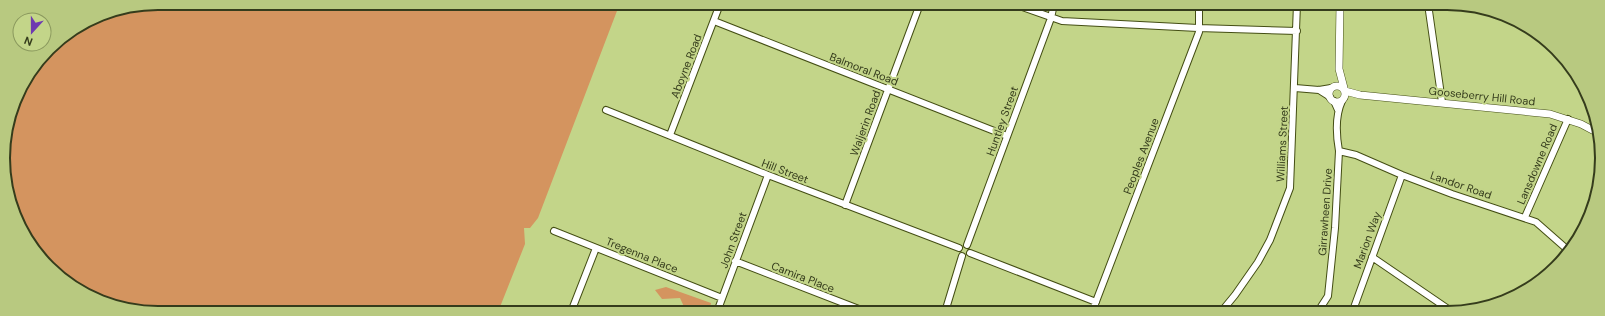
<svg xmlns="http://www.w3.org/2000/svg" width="1605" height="316" font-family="'DM Sans',sans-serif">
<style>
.green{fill:#d4945f}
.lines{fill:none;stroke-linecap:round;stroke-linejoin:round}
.minor-casing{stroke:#444e14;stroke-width:8}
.tertiary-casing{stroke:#444e14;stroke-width:8}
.minor{stroke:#fff;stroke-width:6}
.tertiary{stroke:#fff;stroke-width:7}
.labels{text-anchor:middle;stroke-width:4;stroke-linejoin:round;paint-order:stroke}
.street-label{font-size:11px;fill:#353c1c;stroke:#c3d589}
.rim{fill:none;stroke:#353c1c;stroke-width:2}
</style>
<rect width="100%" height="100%" fill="#c3d589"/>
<path class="green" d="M158 3H620L538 218 530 228H524L525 244 498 312H138L81 292 41 260 11 208 3 148 15 98 49 48 99 15Z
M666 287 711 303 709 312H658L659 310 686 311 680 298 662 299 655 290Z"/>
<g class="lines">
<defs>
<path id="minor" d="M1014 4 1062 21 1198 28 1297 31
M1428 4 1442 102
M714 21 1007 136
M1295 88 1319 90 1331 88
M1319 90 1330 97
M1334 101 1338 110
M606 110 768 175 959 248
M670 135 720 4
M1339 151 1356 155 1402 175 1452 194 1536 222 1569 251
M845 205 920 4
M1525 217 1568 119
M554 231 722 298
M967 245 1051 18 1054 4
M970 253 1096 302
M1372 257 1454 313
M735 261 864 311
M571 312 596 248
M717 312 768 175
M945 312 962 256
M1092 312 1199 32V4
M1221 312 1235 295 1258 262 1270 240 1290 188 1297 4
M1317 313 1328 296 1335 228 1339 151C1336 134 1335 116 1342 101
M1352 313 1402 175"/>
<path id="tertiary" d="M1340 4 1339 69 1344 88
M1329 94a8 8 0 1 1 16 0a8 8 0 1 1-16 0Z
M1345 91 1360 95 1550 114 1581 124 1598 133"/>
</defs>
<use href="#minor" class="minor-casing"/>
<use href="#tertiary" class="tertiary-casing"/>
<use href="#minor" class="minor"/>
<use href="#tertiary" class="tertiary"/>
</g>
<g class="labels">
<g class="street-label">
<text transform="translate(686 66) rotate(-69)" y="4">Aboyne Road</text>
<text transform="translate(864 69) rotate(21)" y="4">Balmoral Road</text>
<text transform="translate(1482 96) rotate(6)" y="4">Gooseberry Hill Road</text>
<text transform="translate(1002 121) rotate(-70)" y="4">Huntley Street</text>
<text transform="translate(865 123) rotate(-70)" y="4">Waljerin Road</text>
<text transform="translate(1282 144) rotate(-87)" y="4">Williams Street</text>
<text transform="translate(1141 156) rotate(-69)" y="4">Peoples Avenue</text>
<text transform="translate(1537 164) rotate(-67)" y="4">Lansdowne Road</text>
<text transform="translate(785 171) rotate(21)" y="4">Hill Street</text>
<text transform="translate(1461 185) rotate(19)" y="4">Landor Road</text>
<text transform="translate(1325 212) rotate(-86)" y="4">Girrawheen Drive</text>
<text transform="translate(733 240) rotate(-70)" y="4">John Street</text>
<text transform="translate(1367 240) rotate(-70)" y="4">Marion Way</text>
<text transform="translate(642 255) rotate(22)" y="4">Tregenna Place</text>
<text transform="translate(803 277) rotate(21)" y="4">Camira Place</text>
</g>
</g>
<path d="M0 0H1605V316H0ZM158 10H1447A148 148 0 0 1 1595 158V158A148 148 0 0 1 1447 306H158A148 148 0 0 1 10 158V158A148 148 0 0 1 158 10Z" fill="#b8c980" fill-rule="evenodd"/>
<path class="rim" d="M158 10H1447A148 148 0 0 1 1595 158V158A148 148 0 0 1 1447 306H158A148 148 0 0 1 10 158V158A148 148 0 0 1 158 10Z"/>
<g transform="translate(32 32) rotate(201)"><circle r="19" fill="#c3d589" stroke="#8a985d"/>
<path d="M0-3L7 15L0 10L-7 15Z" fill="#6e3ab1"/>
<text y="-6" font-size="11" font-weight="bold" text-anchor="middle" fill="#353c1c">N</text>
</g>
</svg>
